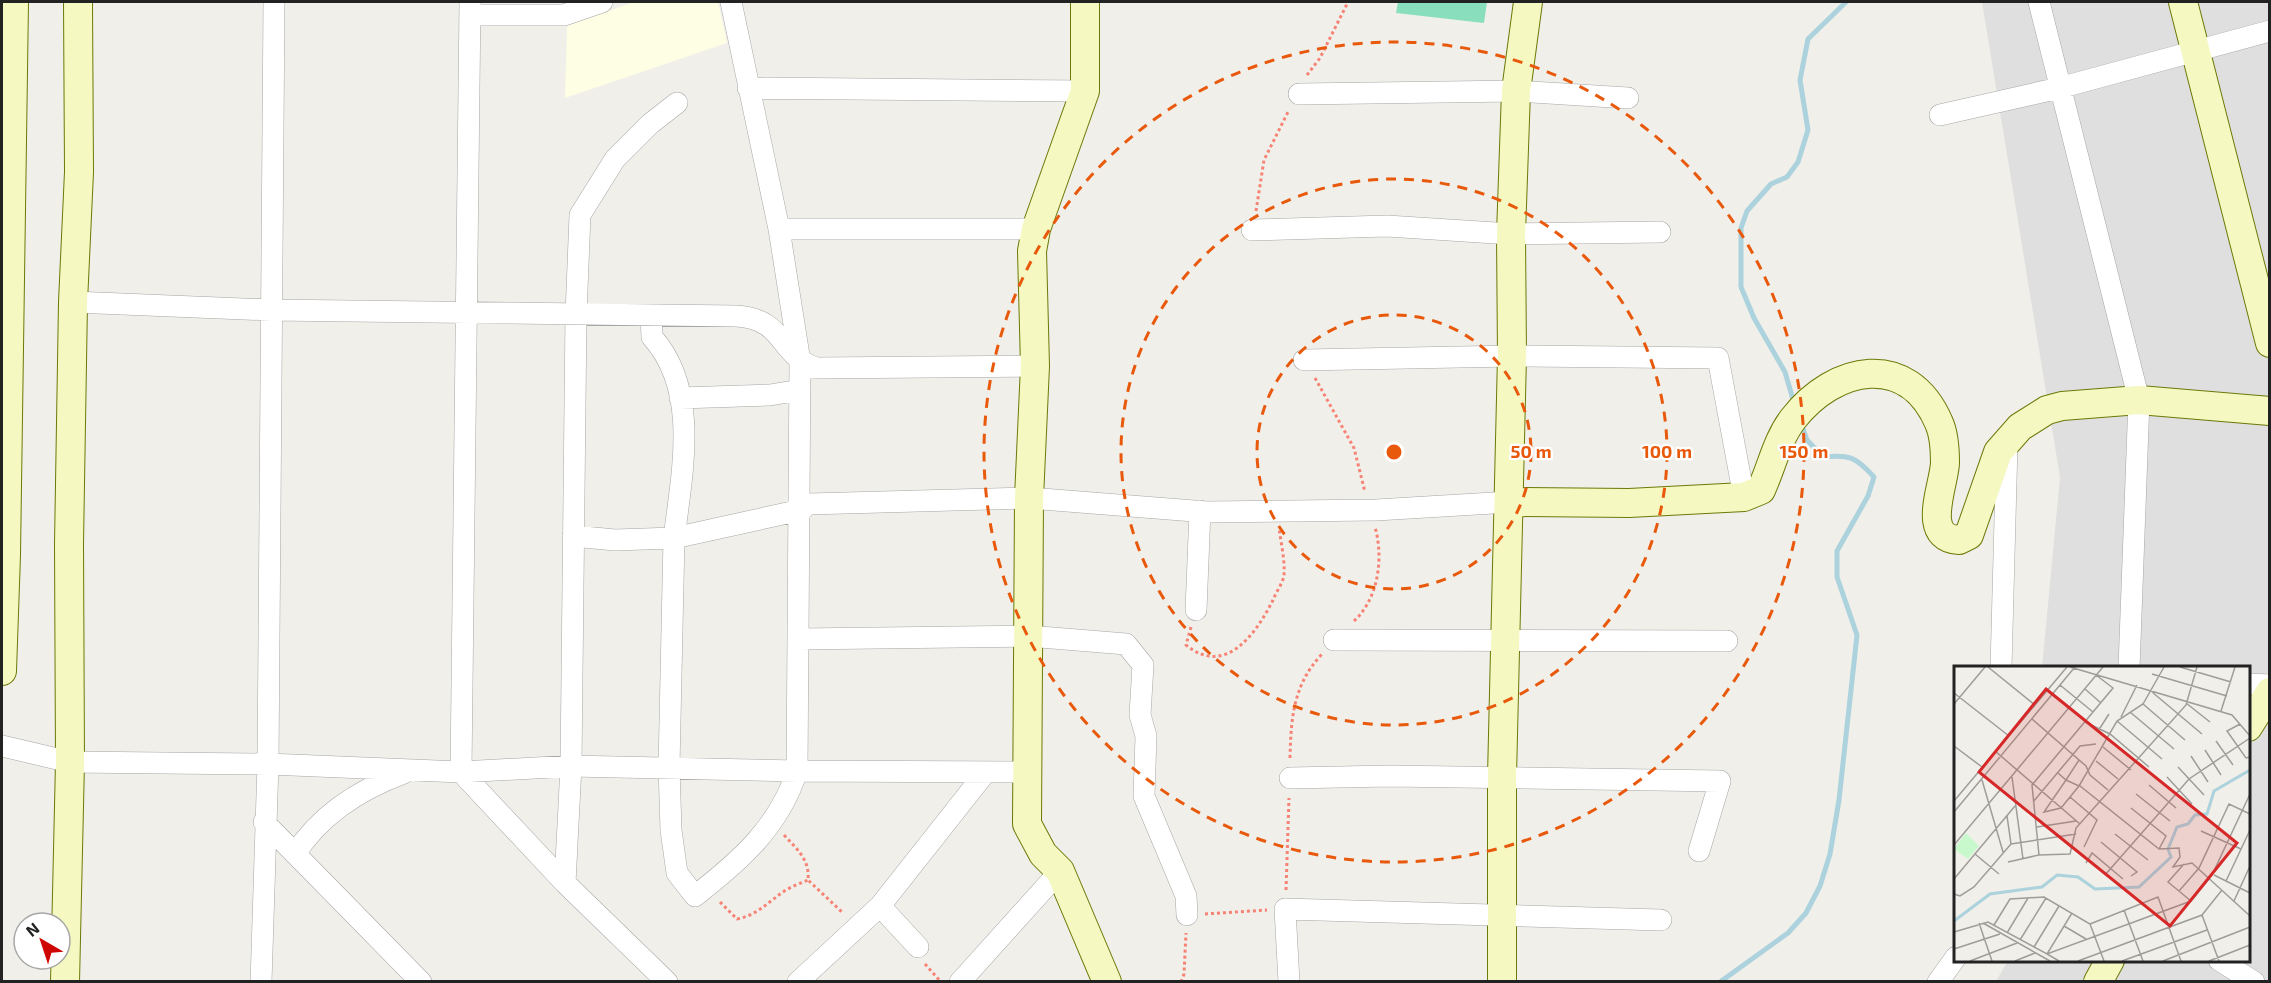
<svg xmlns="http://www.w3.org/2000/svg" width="2271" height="983" font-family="'Exo 2',sans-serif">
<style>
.residential{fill:#e0dfdf}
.education{fill:#fefee5}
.pitch{fill:#89debe}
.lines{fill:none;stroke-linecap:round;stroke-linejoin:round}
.stream{stroke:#abd2dd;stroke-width:5}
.street-casing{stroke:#a6a6a6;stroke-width:22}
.secondary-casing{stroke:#6c7908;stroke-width:30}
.path{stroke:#f68375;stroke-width:3;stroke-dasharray:3 3;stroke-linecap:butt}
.street{stroke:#fff;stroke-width:21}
.secondary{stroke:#f5f8c0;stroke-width:28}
.ring{fill:none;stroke:#e8590c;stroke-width:3;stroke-dasharray:10 8}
.inset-river{fill:none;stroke:#abd2dd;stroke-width:3}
.inset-road{fill:none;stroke:#9e9d99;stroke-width:1.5}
.view{fill:#d62828;fill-opacity:0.15;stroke:#d62828;stroke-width:3}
.inset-edge{fill:none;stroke:#222;stroke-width:3}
.centre{fill:#e8590c;stroke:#fff;stroke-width:3}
.ring-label{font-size:18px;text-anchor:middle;font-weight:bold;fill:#e8590c;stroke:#fff;stroke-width:4.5;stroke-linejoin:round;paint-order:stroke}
</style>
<rect width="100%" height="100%" fill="#f1efe9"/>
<path class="residential" d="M1982 2H2269V981H1996L2008 961 2248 960V668H2042L2060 477Z"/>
<path class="education" d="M634 2H718L727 43 565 98 567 26Z"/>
<path class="pitch" d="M1398 2H1487L1484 23 1396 13Z"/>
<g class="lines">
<path class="stream" d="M1794 403 1785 372 1754 318 1741 287V228L1747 211 1771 184 1787 177 1798 162 1808 130 1800 80 1808 39 1846 2
M1720 982 1788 933 1806 913 1820 886 1830 854 1839 800 1857 635 1837 577V551L1868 496 1874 477C1856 457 1849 454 1823 457L1807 440 1801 423"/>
<defs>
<path id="street" d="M470 2 461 772 565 883 667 982
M731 2 779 229 800 362 797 771C779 827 740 861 695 896L677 873 671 830 669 767 674 538 801 510 809 504 1029 498 1207 512 1376 510 1510 502
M2039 2 2139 400 2129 668
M470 15H564L602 2
M748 88 1085 91
M1299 94 1516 91 1628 98
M1940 115 2059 88 2270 31
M779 229H1036
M1252 230 1387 226 1511 234 1660 232
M73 302 271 310 736 316C786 319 777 354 816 368L1035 366
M1304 360 1512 356 1718 358 1744 497
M680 398 770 395 800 390
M573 536 615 540 674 538C682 473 700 390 652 337L651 315
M1196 610 1200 511
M799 639 1028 636 1126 644 1143 665 1140 715 1146 736 1144 796 1186 896 1187 915
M1334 640 1727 641
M2001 668 2007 444
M2248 684 2270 685
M2 746 70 762 268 764 461 772 571 766 797 771 1028 772
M1290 778 1390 776 1720 781 1699 851
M264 822 421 982
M295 854C320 815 361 789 404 773
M565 883 571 766 576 315 580 215 615 159 650 124 677 103
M880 906 918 947
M2219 960 2254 982
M261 982 268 764 274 2
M798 982 880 906 985 773
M960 982 1060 871
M1289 982 1285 909 1661 920
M1938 982 1956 957"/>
<path id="secondary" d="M1085 2V91L1036 229 1032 251 1035 366 1029 498 1027 824 1043 854 1060 871 1107 982
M2183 2 2270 343
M1510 502 1629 503 1744 497 1761 490C1772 466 1777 440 1793 419 1834 366 1908 350 1939 423 1944 434 1945 451 1945 463 1944 486 1920 538 1959 540L1969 535 1998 452 2020 427 2047 410 2062 406 2139 400 2270 411
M2 671 6 555 14 2
M2248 727 2270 692
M65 982 70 762 69 544 73 302 79 172 78 2
M1502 982V777L1512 356 1511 234 1516 91 1528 2
M2098 982 2110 960"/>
</defs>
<use href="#street" class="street-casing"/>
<use href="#secondary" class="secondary-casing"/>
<path class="path" d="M1307 75 1320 58 1348 2
M1256 211 1264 160 1289 110
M1315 378 1354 448 1365 492
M1354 621C1378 599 1384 559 1375 527
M1191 627 1186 645C1226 678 1257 632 1273 600 1276 592 1283 583 1284 575 1285 560 1281 543 1279 528
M1290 758C1291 718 1293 685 1322 654
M784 835C797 849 810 860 808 880L843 913
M1286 890 1289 798
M720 902 737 919C758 915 769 901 786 890 793 886 801 883 808 880
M1205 914 1267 910
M925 964 941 982
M1181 982 1184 974 1186 933"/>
<use href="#street" class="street"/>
<use href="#secondary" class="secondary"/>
</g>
<g class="ring">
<circle cx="1394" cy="452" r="137"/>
<circle cx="1394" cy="452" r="273"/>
<circle cx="1394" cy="452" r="410"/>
</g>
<g transform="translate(1954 666)">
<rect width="296" height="296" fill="#f1efe9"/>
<path d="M12 167 25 180 14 193 0 183Z" fill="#c8f9cd"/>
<path class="inset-river" d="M0 255 36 228 88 221 103 209 124 211 141 223 185 221 217 191 214 183 223 161 234 158 241 149 253 148 260 125 296 104"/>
<path class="inset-road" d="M34 1 81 39M116 1 278 49 296 70M210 1 189 38 163 55 125 120 107 142 90 146 112 114 125 120H126L205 183 225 182 226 191 219 201 238 197 296 250M226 1 277 16M198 8 273 30M106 19 139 46M131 23 147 37M198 26 248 68M0 27 55 70M232 37 256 56M0 38 31 1M189 38 231 74M267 45 281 1M176 46 220 83M167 51 183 19M78 53 132 100 136 109 154 124M163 55 208 93M131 56 156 68 195 101M286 58 273 65 292 92 296 91M144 65 155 48M262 75 279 99M0 80 28 101M149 81 177 104M251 84 267 109M41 85 126 158M237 90 254 116M142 95 164 113M224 101 250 129M104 107 112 114 125 94M58 111 69 193M213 111 238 138M28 114 49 186M195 119 222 142M182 128 216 155M116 131 143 154 130 181M0 135 113 1M79 136 126 80 142 78M177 142 212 170 205 183M0 146 121 1M53 150 57 178M83 161 122 155M247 165 287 183M161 168 194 194M147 176 183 206 177 210M0 179 149 1M21 188 45 208M85 189 78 119 159 22 142 9M54 196 85 189 116 188 122 162 232 39 243 1M132 197 138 187 169 213M230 198 214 216 237 235M151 209 235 113 296 72M260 209 296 227M0 213 61 140M272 215 296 164M225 225 245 202 275 138 296 148M0 228 6 230 20 221 57 178 122 168M280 235 296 200M170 244 189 295M248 249 265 295M25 257 38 295M29 257 96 295M136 258 204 231 227 295M40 259 56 233 90 231 136 258 150 295M110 260 132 273M0 266 34 256 93 288 237 235 258 209 296 128M53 267 74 232M66 274 92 232M80 281 105 240M0 283 46 268M16 295 63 277M61 295 81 287M105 295 93 288 118 247M124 295 248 249 268 224M168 295 253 264M209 295 296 261M255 295 296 279"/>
<path class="view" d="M92 23 283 177 216 260 25 106Z"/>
<rect width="296" height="296" class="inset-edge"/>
</g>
<circle cx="1394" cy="452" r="9" class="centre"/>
<g class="ring-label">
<text x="1531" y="458">50 m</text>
<text x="1667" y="458">100 m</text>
<text x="1804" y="458">150 m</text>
</g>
<rect width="2271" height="983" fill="none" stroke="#222222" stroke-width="6"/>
<g transform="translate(42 941) rotate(321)"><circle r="28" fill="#ffffff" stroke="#a7a7a7" stroke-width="1.5"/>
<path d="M0-4.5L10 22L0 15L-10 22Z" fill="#ce0705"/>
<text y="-9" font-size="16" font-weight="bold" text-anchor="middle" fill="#222222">N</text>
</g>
</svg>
